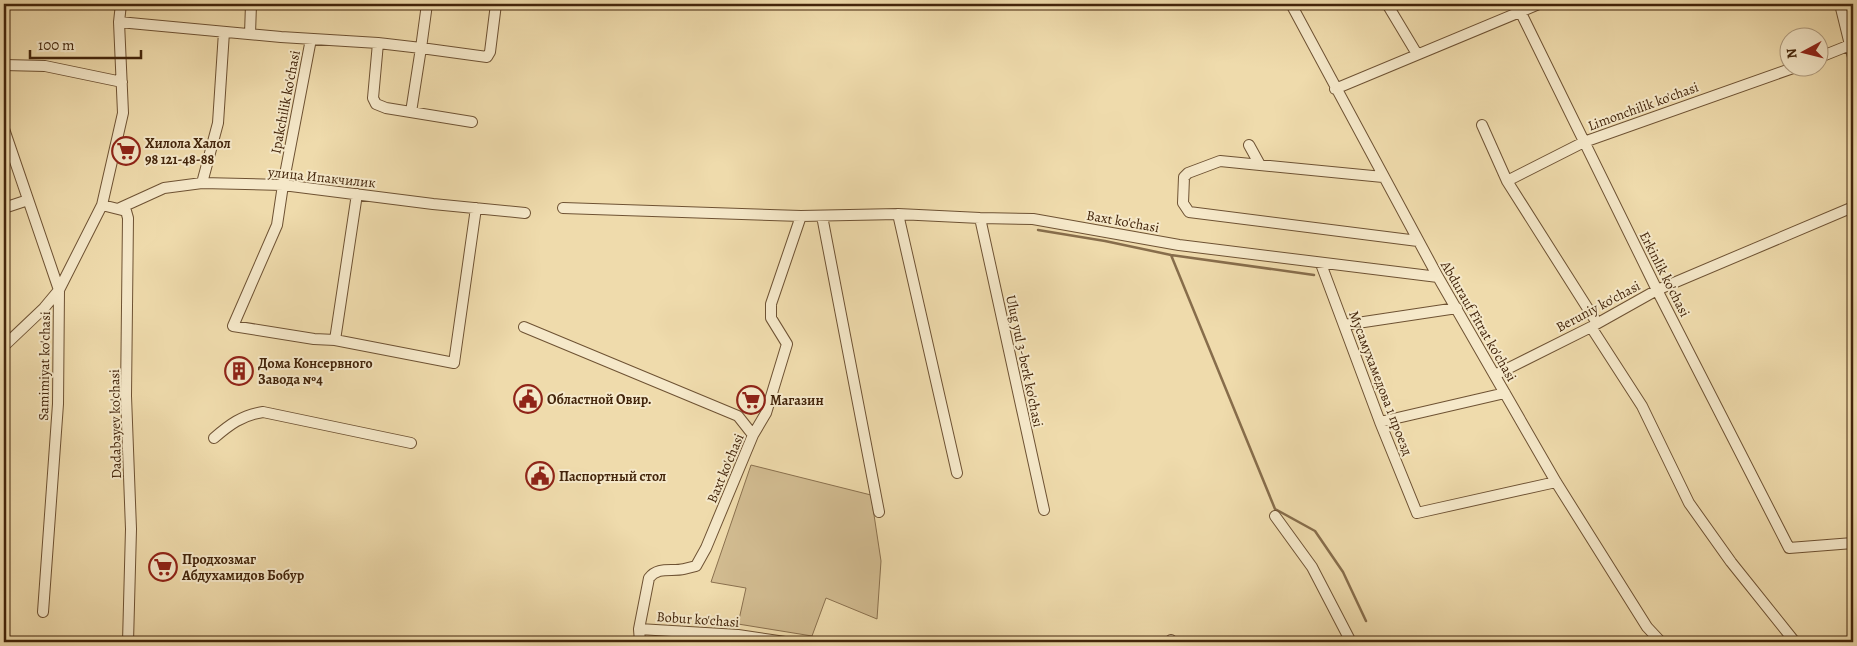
<svg xmlns="http://www.w3.org/2000/svg" width="1857" height="646" font-family="Alegreya,serif">
<style>
.green{fill:#d2bc91;stroke:#8a704e}
.lines{fill:none;stroke-linecap:round;stroke-linejoin:round}
.stream{stroke:#876d4b;stroke-width:2.5}
.minor-casing{stroke:#6e5233;stroke-width:12}
.minor{stroke:#f5e8c9;stroke-width:10}
.labels{text-anchor:middle;stroke-width:4;stroke-linejoin:round;paint-order:stroke}
.street-label{font-size:14px;fill:#43250b;stroke:#f5e8c9}
.poi-label{font-size:14px;font-weight:bold;fill:#43250b;stroke:#f5e8c9;text-anchor:start}
</style>
<rect width="100%" height="100%" fill="#efdbac"/>
<filter id="stains"><feTurbulence type="fractalNoise" baseFrequency=".004" numOctaves="4"/><feColorMatrix values="0 0 0 0 .2 0 0 0 0 .09 0 0 0 0 .02 0 0 0 .5 -.17"/></filter>
<radialGradient id="worn" r=".72"><stop offset=".6" stop-color="#630" stop-opacity="0"/><stop offset="1" stop-color="#630" stop-opacity=".3"/></radialGradient>
<path class="green" d="M1852 7 1853 42 1845 8Z
M751 465 871 495 881 561 877 619 826 598 812 636 738 624 746 588 711 582Z"/>
<g class="lines">
<path class="stream" d="M1038 230 1105 241 1171 255 1314 275
M1171 255 1275 509 1315 531 1343 572 1366 621"/>
<defs>
<path id="minor" d="M1291 4 1438 277 1556 482 1647 627 1661 642
M1387 4 1417 54
M1840 4 1853 57
M1520 11 1657 290 1789 548 1853 543
M119 22 281 37 378 43 373 98 376 104 386 108 472 122
M250 34 251 4
M311 39 283 185 277 225 233 326 314 339 335 340 454 363 476 208
M378 43 421 48 427 4
M1820 57 1850 45
M4 65 45 66 122 82
M1335 89 1539 4
M411 112 421 48 487 57 490 52 496 4
M1482 125 1507 181 1597 323
M4 129 59 290 58 404 43 612
M1249 145 1260 165
M1383 177 1220 161 1188 173 1184 177 1183 203 1189 212 1418 241
M1507 181 1584 142 1793 68
M202 183 218 123 224 32
M102 205 126 211 128 218 126 396 131 529 128 642
M4 208 28 200
M120 208 164 188 202 183 283 185 433 204 525 213
M563 208 801 216 898 214 980 218 1033 219 1179 245 1438 277
M898 214 957 473
M822 216 879 512
M980 218 1044 510
M1321 264 1380 422 1417 513 1556 482
M1344 325 1457 308
M524 327 738 416 753 435
M1591 327 1642 406 1689 503 1731 562 1795 642
M335 340 357 194
M4 346 44 308 59 290 102 205 123 113 119 22 121 4
M1495 375 1591 327 1657 290 1853 207
M1380 422 1505 393
M214 438C229 425 242 415 263 412L411 443
M1275 516 1312 567 1351 642
M639 629 738 635 785 642
M640 642 639 629 649 578C658 566 672 572 684 569 688 568 692 567 696 566L706 548 753 435 766 413 787 344 771 318V304L801 216
M1171 642V640"/>
</defs>
<use href="#minor" class="minor-casing"/>
<use href="#minor" class="minor"/>
</g>
<defs>
<symbol id="supermarket-ring" viewBox="-11 -11 22 22"><circle r="9.5" fill="#f5e8c9" stroke="#8f2418" stroke-width="1.5"/><path d="M-6-5.5h2.5l.6 2H6L4.5 2H-2.5L-4.4-4H-6ZM-1.5 3.2a1.3 1.3 0 1 0 .1 0ZM3 3.2a1.3 1.3 0 1 0 .1 0Z" fill="#8f2418"/></symbol>
<symbol id="building-ring" viewBox="-11 -11 22 22"><circle r="9.5" fill="#f5e8c9" stroke="#8f2418" stroke-width="1.5"/><path d="M-4-6H4V6H1V3H-1V6H-4ZM-2.5-4.3h1.7v1.8h-1.7ZM.8-4.3h1.7v1.8H.8ZM-2.5-1h1.7V.8h-1.7ZM.8-1h1.7V.8H.8Z" fill="#8f2418"/></symbol>
<symbol id="civic-ring" viewBox="-11 -11 22 22"><circle r="9.5" fill="#f5e8c9" stroke="#8f2418" stroke-width="1.5"/><path d="M-.6-6.5H3V-4.5H.6V-3L4-1V1h2V6H-6V1h2V-1L-.6-3ZM-1.2 2.5V6h2.4V2.5Z" fill="#8f2418"/></symbol>
</defs>
<g fill-rule="evenodd">
<use href="#supermarket-ring" x="110" y="135" width="32" height="32"/>
<use href="#building-ring" x="223" y="355" width="32" height="32"/>
<use href="#civic-ring" x="512" y="383" width="32" height="32"/>
<use href="#supermarket-ring" x="735" y="384" width="32" height="32"/>
<use href="#civic-ring" x="524" y="460" width="32" height="32"/>
<use href="#supermarket-ring" x="147" y="551" width="32" height="32"/>
</g>
<g class="labels">
<g class="street-label">
<text transform="translate(285 102) rotate(-79)" y="5">Ipakchilik ko'chasi</text>
<text transform="translate(1643 106) rotate(-20)" y="5">Limonchilik ko'chasi</text>
<text transform="translate(322 177) rotate(6)" y="5">улица Ипакчилик</text>
<text transform="translate(1123 221) rotate(10)" y="5">Baxt ko'chasi</text>
<text transform="translate(1665 274) rotate(63)" y="5">Erkinlik ko'chasi</text>
<text transform="translate(1598 306) rotate(-28)" y="5">Beruniy ko'chasi</text>
<text transform="translate(1479 321) rotate(60)" y="5">Abdurauf Fitrat ko'chasi</text>
<text transform="translate(1025 361) rotate(78)" y="5">Ulug yul 3-berk ko'chasi</text>
<text transform="translate(44 366) rotate(-89)" y="5">Samimiyat ko'chasi</text>
<text transform="translate(1381 383) rotate(69)" y="5">Мусамухамедова 1 проезд</text>
<text transform="translate(115 424) rotate(-91)" y="5">Dadabayev ko'chasi</text>
<text transform="translate(725 468) rotate(-67)" y="5">Baxt ko'chasi</text>
<text transform="translate(698 619) rotate(4)" y="5">Bobur ko'chasi</text>
</g>
<g class="poi-label">
<text x="145" y="148">Хилола Халол<tspan x="145" dy="16">98 121-48-88</tspan></text>
<text x="258" y="368">Дома Консервного<tspan x="258" dy="16">Завода №4</tspan></text>
<text x="547" y="404">Областной Овир.</text>
<text x="770" y="405">Магазин</text>
<text x="559" y="481">Паспортный стол</text>
<text x="182" y="564">Продхозмаг<tspan x="182" dy="16">Абдухамидов Бобур</tspan></text>
</g>
</g>
<rect width="1857" height="646" fill="none" stroke="#efdbac" stroke-width="20"/>
<rect x="5" y="5" width="1847" height="636" fill="none" stroke="#43250b" stroke-width="2.5"/>
<rect x="10" y="10" width="1837" height="626" fill="none" stroke="#43250b"/>
<g transform="translate(1804 52) rotate(263)"><circle r="24" fill="#f5e8c9" stroke="#ae9a7d"/>
<path d="M0-4L9 19L0 12L-9 19Z" fill="#8f2418"/>
<text y="-8" font-size="14" font-weight="bold" text-anchor="middle" fill="#43250b">N</text>
</g>
<path d="M30 50v8h111v-8" fill="none" stroke="#43250b" stroke-width="2.5"/>
<text x="38" y="50" font-size="15" fill="#43250b" stroke="#f5e8c9" stroke-width="4" paint-order="stroke">100 m</text>
<rect width="100%" height="100%" filter="url(#stains)"/>
<rect width="100%" height="100%" fill="url(#worn)"/>
</svg>
